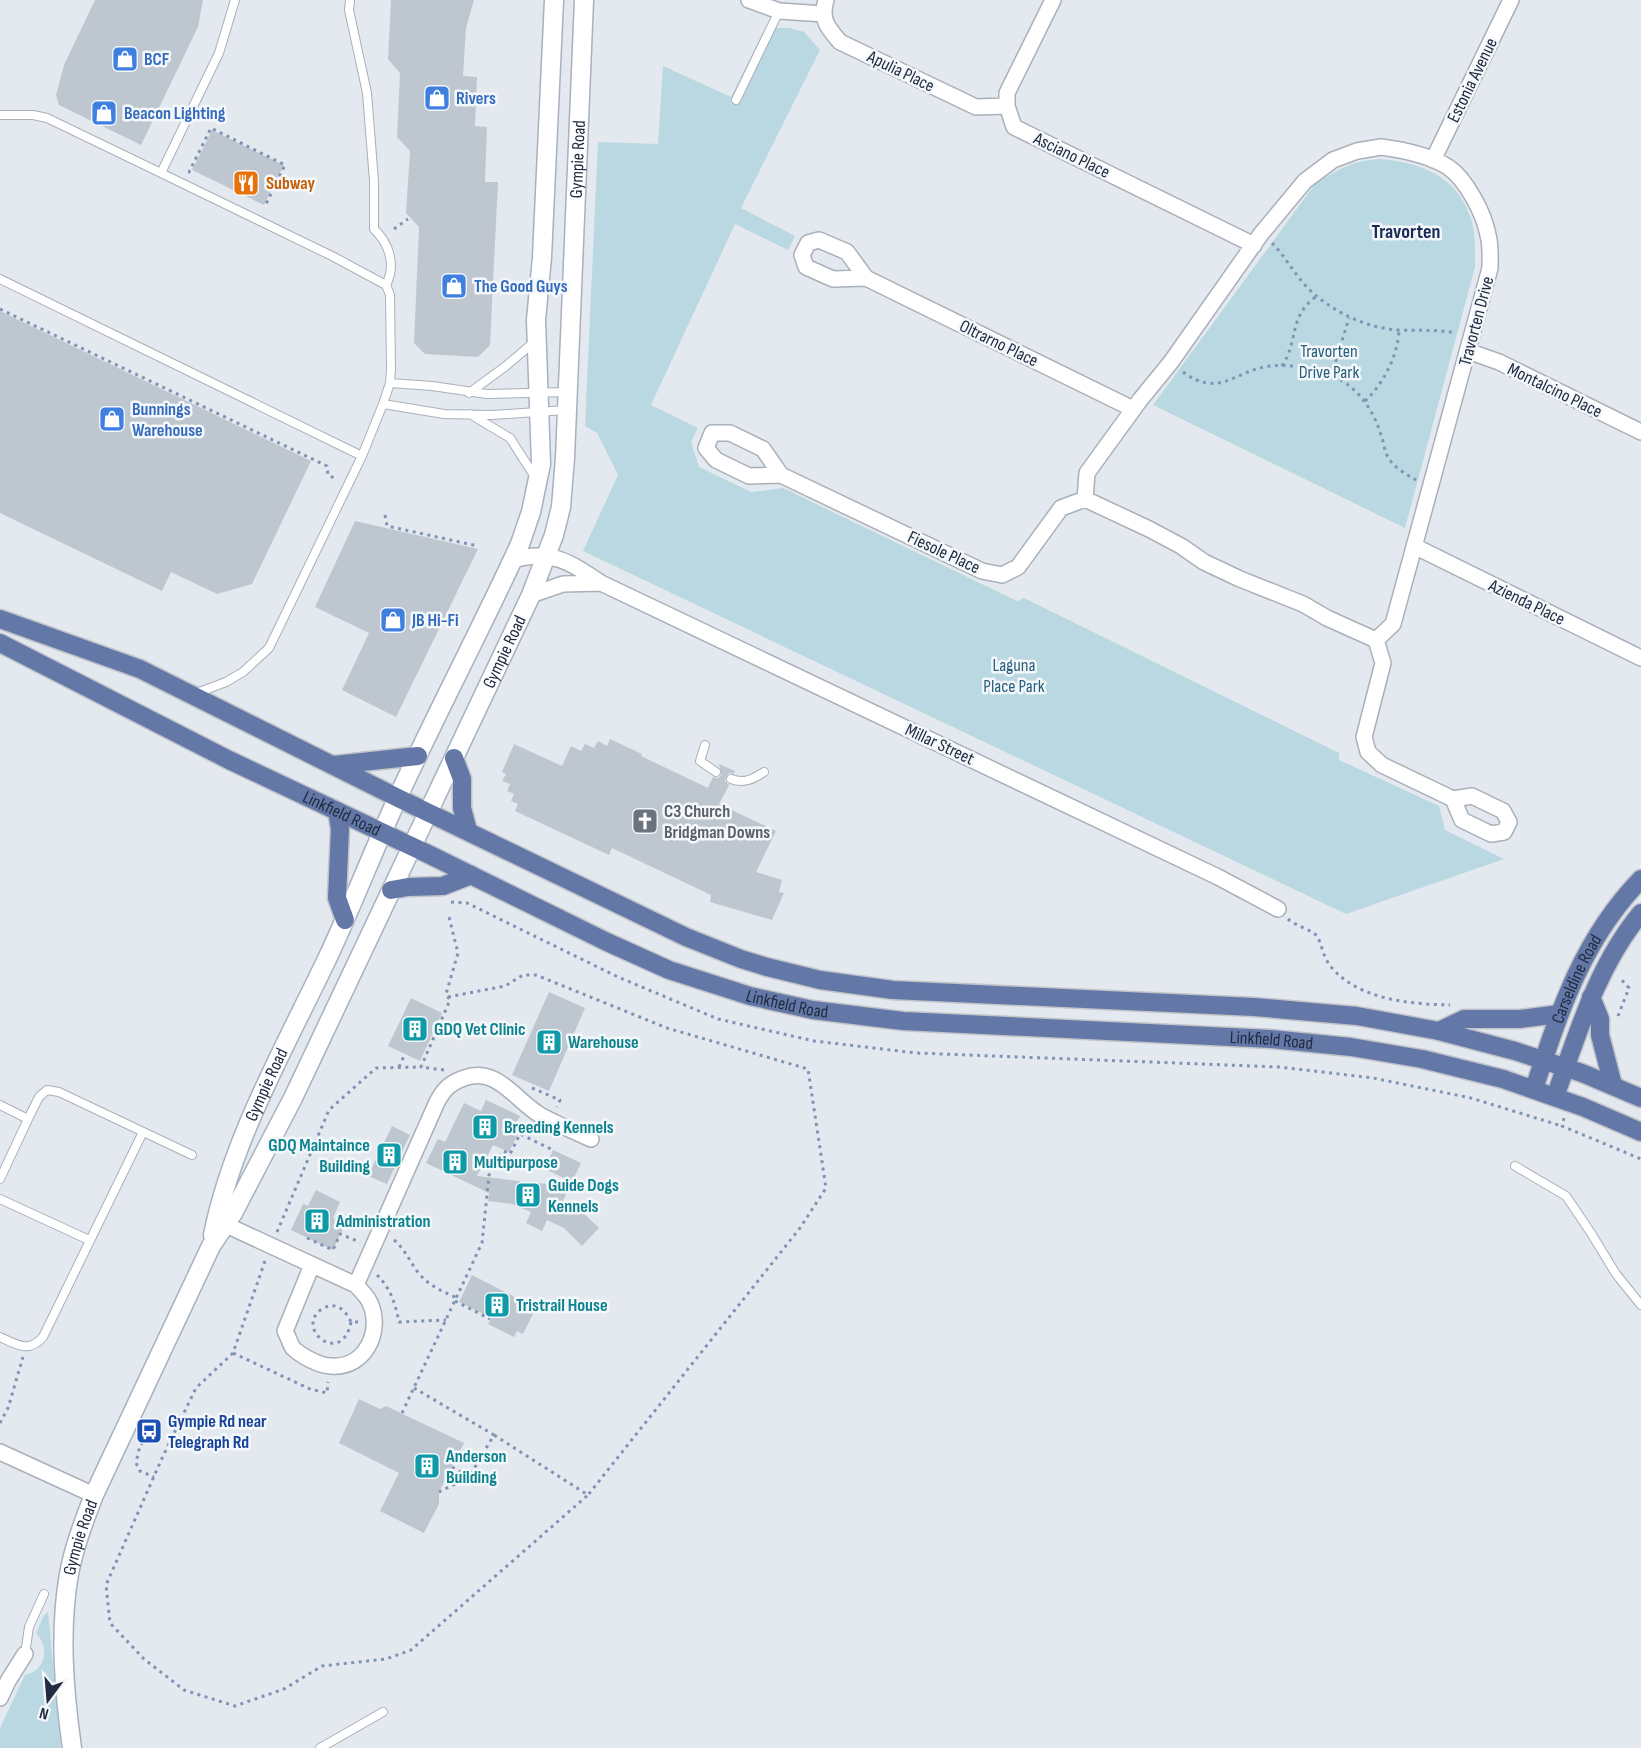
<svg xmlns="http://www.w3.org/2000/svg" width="1641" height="1748" font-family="'Sofia Sans Condensed',sans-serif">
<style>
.green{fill:#bad8e1}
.building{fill:#bec7d0}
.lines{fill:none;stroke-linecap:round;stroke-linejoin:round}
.lane-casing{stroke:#a9b0ba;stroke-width:10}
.street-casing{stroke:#a9b0ba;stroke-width:18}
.secondary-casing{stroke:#a7b1c1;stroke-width:21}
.primary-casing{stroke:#c1c4ca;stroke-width:21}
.path{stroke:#8193b5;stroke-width:3;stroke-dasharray:3 4.5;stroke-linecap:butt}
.lane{stroke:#fff;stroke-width:8}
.street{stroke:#fff;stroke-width:15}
.secondary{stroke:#fff;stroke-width:18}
.primary{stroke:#6478a8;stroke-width:18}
.labels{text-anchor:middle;stroke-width:5;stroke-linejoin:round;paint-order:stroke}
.shop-label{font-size:18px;font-weight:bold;fill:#366cbe;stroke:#f5f8fa;text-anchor:start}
.street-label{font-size:18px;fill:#212b42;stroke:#f5f8fa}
.food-label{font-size:18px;font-weight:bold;fill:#c56008;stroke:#f5f8fa;text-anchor:start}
.park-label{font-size:18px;fill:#275e7d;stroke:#f5f8fa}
.worship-label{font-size:18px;font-weight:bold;fill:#5b616d;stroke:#f5f8fa;text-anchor:start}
.culture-label{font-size:18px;font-weight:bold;fill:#0d838f;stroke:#f5f8fa;text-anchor:start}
.transit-label{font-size:18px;font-weight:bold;fill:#164399;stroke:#f5f8fa;text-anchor:start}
.neighbourhood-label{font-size:20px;font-weight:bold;fill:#1a2b56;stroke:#f5f8fa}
</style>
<rect width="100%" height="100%" fill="#e3e9ee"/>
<path class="green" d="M765 28H789L804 32 820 50 741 208 795 236 788 250 735 224 651 405 698 428 691 442 699 467 751 492 783 488 1017 601 1024 598 1339 753V760L1439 806 1445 830 1504 859 1346 914 583 551 618 475 597 433 585 426 598 142 658 144 663 66 731 97Z
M1379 159C1419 162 1456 175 1470 216 1476 232 1475 251 1475 267L1405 528 1153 405 1315 184C1339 169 1351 161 1379 159Z
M48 1612 61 1748H0V1728L25 1675C46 1671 50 1647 36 1633L44 1615Z"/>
<path class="building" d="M95 0H203L198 27 141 145 59 105 56 95 64 65Z
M391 0H474L466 28 463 76 477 77 475 126 487 127 485 182H498L490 345 478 357 425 354 414 343 419 227 406 213 410 151 397 137 400 73 388 59Z
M212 130 284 165 264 205 192 170Z
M0 311 311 461 252 584 217 594 171 572 162 591 0 513Z
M355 521 478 549 396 717 342 690 369 633 315 607Z
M610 739 642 754 641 756 708 788 713 777 718 778 721 775 719 764 735 771 734 774 729 773 726 777 725 781 729 785 719 804 776 831 756 872 782 880 779 892 784 893 772 920 710 902 711 895 612 848 609 855 515 811 518 804 511 801 514 794 507 791 510 784 502 781 506 774 502 772 514 744 562 766 571 746 581 751 585 744 594 748 598 741 607 746Z
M549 992 585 1008 549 1091 512 1075Z
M411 998 442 1013 420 1061 388 1046Z
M486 1100 520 1116 514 1127 520 1130 509 1152 493 1145 477 1176 518 1181 536 1188 538 1183 570 1186 563 1201 579 1209 599 1228 582 1246 564 1228 547 1220 542 1231 526 1223 531 1212 512 1204 488 1201 489 1193 426 1163 438 1139 445 1142 464 1103 481 1111Z
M392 1126 410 1135 387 1184 368 1176Z
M553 1150 581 1163 572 1182 545 1169Z
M316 1190 340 1202 333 1218 345 1224 333 1250 291 1230 303 1204 308 1206Z
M472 1275 536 1308 523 1334 517 1331 514 1337 488 1324 491 1318 459 1302Z
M359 1399 380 1409 386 1406 464 1443 439 1492V1504L424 1533 380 1511 399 1473 339 1443Z"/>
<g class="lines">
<defs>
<path id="lane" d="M736 100 779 11
M0 115H33L47 118 161 173 219 53 235 0
M161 173 332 256 386 285
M0 279 362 456
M390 383 432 386 487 394 567 392
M469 393 506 366 534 342
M383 404 444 414 492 415 566 410
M470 414 510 438 535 477
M194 694 226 682 243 672 269 648 362 456 383 404 390 383 391 369 390 295 386 285C396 266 390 244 374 229V181L367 93 349 10 350 0
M705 745 700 761 716 772
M731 779C744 784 753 779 764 772
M0 1105 28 1119 39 1097 47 1090 59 1092 192 1155
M1515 1166 1566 1196 1591 1233 1616 1274 1641 1305
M0 1179 28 1119
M0 1199 89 1240
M0 1337C17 1345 29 1353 43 1337L143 1132
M25 1654 29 1627 44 1594
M320 1748 383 1712"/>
<path id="street" d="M749 0 779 11 824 14
M826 0C820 20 828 28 840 42L976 107 1007 106
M1053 0 1007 93V106L1014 127 1254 245
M1381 147C1404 150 1429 155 1448 167 1467 180 1484 214 1488 235 1491 246 1490 258 1490 268L1393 624 1376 640 1327 618 1303 604 1240 579 1204 562 1181 546 1149 529 1085 499 1087 473 1140 400 1171 362 1261 234 1305 181 1333 160 1357 151Z
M1433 160 1511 0
M866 278 833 279 806 267 802 255 808 243 819 240 847 252 866 278 1133 409
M1468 351 1499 362 1641 432
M781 475 749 476 716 460 706 448 712 433H730L763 449 781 475 982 571 1002 575 1018 567 1061 508 1085 499
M1414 546 1641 658
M512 560C551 549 570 562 601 583L1218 877 1278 909
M531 595 563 584 601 583
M1376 640 1383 663 1364 737 1368 752 1382 765 1453 799
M1472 796 1503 811 1509 822 1504 832 1491 834 1462 820 1453 799Z
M224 1224 356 1285C360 1290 368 1297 370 1303 383 1331 365 1369 331 1366 320 1366 301 1356 293 1348 290 1344 288 1336 285 1331L312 1265
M356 1285 437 1102C444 1089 450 1083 464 1078 497 1066 515 1100 540 1115 556 1124 574 1131 591 1139
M0 1452 94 1495
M0 1698 8 1681 25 1654"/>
<g id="secondary">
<path id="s1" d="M213 1235C232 1140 285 1047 327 959 352 906 373 851 398 797 437 712 481 629 520 544L531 512 541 464 536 320 542 257 554 0"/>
<path id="s2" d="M72 1748C64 1691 59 1631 69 1574 74 1547 84 1521 94 1495L211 1246 233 1213 293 1098 531 595 554 535 561 507 565 458 584 0"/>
</g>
<g id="primary">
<path d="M0 619 140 669 398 798 686 937 741 959 767 967 820 980 893 990 1254 1007 1357 1016 1439 1031 1515 1051 1582 1073 1641 1098"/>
<path id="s3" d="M0 643 229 760 428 854 607 942 669 970 750 996 813 1010 903 1021 1271 1039 1351 1047 1422 1059 1503 1079 1583 1107 1641 1132"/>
<path d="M454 758 462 779V808L468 831"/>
<path d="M334 765 418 756"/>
<path d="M337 811 340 829 337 898 345 920"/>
<path d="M391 890 408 887 443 886 471 875"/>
<path d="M1591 997 1600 1019V1035L1613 1085"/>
<path d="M1439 1031 1464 1019H1520L1559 1014"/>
<path id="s4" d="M1534 1089C1560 1010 1582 940 1641 879"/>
<path d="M1555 1097C1578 1033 1597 966 1641 913"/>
</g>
</defs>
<use href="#lane" class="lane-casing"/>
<use href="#street" class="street-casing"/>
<use href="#secondary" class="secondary-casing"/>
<use href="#primary" class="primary-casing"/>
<path class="path" d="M188 172H189L211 128 285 165 265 206
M394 229 408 219
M1272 243C1287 258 1296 278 1313 293 1336 313 1365 327 1396 330 1417 331 1436 329 1456 333
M0 309 327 466 328 475 334 478
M1282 366C1299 341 1288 316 1317 296
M1183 372C1220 399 1235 370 1270 366 1286 364 1304 367 1320 371 1352 380 1372 405 1381 435 1384 442 1384 451 1388 457 1394 468 1406 474 1416 480
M1331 376 1349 318
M1365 401C1384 383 1398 355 1399 330
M385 515 387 526 478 546
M451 902 467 903 618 977 718 1019 814 1041 916 1053 1279 1067 1373 1078 1471 1098 1562 1126
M1288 919C1296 926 1311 930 1316 935 1322 942 1322 957 1332 968 1360 1000 1410 1004 1450 1005
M448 997 505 986 523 975H536L667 1028 808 1069 826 1188 800 1228 588 1495 494 1435
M1618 1016 1629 988 1620 978
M399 1067 405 1054
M444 1070 421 1067 450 1000 446 994 458 953 448 913
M532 1088 560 1100 557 1107
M1564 1118 1562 1126 1641 1159
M277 1232 329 1110 376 1068 421 1067
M307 1238 333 1250 340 1234 360 1242
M394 1240C404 1248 409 1260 417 1271 427 1285 442 1291 457 1298
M265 1261 233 1353 310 1389 327 1393 328 1382
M377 1275C391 1289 395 1303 399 1322L446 1320
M455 1301 490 1319
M351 1322C342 1368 293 1328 322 1309 336 1300 346 1311 351 1322H358
M233 1353 196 1388 163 1456 106 1585 110 1623 144 1659 184 1690 235 1706 284 1689 322 1666 386 1659 411 1650 588 1495
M414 1388 494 1435 469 1477 439 1492
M402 1413 482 1243 489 1175 503 1151 510 1154 520 1134 553 1150
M0 1423 8 1408 23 1357
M149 1438 140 1445 136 1463 140 1471 154 1477
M452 1467 469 1477"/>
<use href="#lane" class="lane"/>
<use href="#street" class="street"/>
<use href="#secondary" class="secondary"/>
<use href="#primary" class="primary"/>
</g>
<defs>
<symbol id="shop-square" viewBox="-11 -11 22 22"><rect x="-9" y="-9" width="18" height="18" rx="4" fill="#3f7fe0" stroke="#f5f8fa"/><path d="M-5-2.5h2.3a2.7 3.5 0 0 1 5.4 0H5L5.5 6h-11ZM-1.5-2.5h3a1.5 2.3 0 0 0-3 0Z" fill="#fff"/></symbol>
<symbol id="restaurant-square" viewBox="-11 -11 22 22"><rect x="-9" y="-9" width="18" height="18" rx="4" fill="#e8710a" stroke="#f5f8fa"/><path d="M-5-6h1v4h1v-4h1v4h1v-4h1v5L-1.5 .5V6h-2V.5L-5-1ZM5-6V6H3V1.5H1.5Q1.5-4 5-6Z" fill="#fff"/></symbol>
<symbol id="church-square" viewBox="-11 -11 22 22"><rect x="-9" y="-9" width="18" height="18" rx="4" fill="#6b7280" stroke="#f5f8fa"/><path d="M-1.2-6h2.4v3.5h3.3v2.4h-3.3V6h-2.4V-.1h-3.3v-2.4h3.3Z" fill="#fff"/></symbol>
<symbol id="building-square" viewBox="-11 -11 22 22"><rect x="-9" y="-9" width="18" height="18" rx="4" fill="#0f9aa8" stroke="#f5f8fa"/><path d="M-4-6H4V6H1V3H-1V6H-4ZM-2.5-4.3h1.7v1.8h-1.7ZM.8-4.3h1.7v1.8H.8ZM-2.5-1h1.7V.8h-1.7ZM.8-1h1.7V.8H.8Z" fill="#fff"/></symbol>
<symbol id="bus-square" viewBox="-11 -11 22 22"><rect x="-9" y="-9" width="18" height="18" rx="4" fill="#1a4fb4" stroke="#f5f8fa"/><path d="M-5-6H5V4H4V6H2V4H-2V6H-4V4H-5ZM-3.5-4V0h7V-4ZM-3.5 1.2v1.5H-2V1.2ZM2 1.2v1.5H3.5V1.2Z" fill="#fff"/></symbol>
</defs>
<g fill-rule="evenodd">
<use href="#shop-square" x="110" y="44" width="30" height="30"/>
<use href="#shop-square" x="422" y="83" width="30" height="30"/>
<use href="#shop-square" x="89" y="98" width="30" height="30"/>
<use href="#restaurant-square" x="231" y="168" width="30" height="30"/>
<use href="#shop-square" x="439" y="271" width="30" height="30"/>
<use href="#shop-square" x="97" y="404" width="30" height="30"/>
<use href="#shop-square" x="378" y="605" width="30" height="30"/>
<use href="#church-square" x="630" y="806" width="30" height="30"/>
<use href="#building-square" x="400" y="1014" width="30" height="30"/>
<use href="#building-square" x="534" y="1027" width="30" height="30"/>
<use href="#building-square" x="470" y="1112" width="30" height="30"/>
<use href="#building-square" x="374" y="1140" width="30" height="30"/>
<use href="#building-square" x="440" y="1147" width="30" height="30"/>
<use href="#building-square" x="513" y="1180" width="30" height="30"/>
<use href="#building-square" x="302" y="1206" width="30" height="30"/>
<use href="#building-square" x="482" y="1290" width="30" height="30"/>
<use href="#bus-square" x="134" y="1416" width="30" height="30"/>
<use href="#building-square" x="412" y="1451" width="30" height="30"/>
</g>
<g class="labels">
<g class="shop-label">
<text x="144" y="65">BCF</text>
<text x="456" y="104">Rivers</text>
<text x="124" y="119">Beacon Lighting</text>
<text x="474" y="292">The Good Guys</text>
<text x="132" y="415">Bunnings<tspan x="132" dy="21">Warehouse</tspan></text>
<text x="412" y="626">JB Hi-Fi</text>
</g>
<g class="street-label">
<text transform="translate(901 71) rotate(26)" y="6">Apulia Place</text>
<text transform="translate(1472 80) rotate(-64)" y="6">Estonia Avenue</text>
<text transform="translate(1072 155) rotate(26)" y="6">Asciano Place</text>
<text dy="6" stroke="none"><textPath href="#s2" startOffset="1700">Gympie Road</textPath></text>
<text transform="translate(1476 321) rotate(-75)" y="6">Travorten Drive</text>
<text transform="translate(999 343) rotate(26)" y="6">Oltrarno Place</text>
<text transform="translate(1555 390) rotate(26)" y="6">Montalcino Place</text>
<text transform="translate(944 552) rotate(25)" y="6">Fiesole Place</text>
<text transform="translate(1527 602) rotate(26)" y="6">Azienda Place</text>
<text dy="6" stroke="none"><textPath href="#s2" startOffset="1196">Gympie Road</textPath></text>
<text transform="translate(940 744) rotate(25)" y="6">Millar Street</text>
<text dy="6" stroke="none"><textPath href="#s3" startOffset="382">Linkfield Road</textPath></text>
<text dy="6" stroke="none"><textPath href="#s4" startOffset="118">Carseldine Road</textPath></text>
<text dy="6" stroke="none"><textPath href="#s3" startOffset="868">Linkfield Road</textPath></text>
<text dy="6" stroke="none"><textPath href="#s3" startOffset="1354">Linkfield Road</textPath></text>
<text dy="6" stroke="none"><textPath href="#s1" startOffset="160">Gympie Road</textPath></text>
<text dy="6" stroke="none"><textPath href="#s2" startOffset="213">Gympie Road</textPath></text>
</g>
<g class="food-label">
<text x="266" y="189">Subway</text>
</g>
<g class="park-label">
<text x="1329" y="357">Travorten<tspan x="1329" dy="21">Drive Park</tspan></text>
<text x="1014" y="671">Laguna<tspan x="1014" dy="21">Place Park</tspan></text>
</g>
<g class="worship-label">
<text x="664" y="817">C3 Church<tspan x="664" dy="21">Bridgman Downs</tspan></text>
</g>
<g class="culture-label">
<text x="434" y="1035">GDQ Vet Clinic</text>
<text x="568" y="1048">Warehouse</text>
<text x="504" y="1133">Breeding Kennels</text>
<text x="370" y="1151" text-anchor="end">GDQ Maintaince<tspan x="370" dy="21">Building</tspan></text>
<text x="474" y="1168">Multipurpose</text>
<text x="548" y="1191">Guide Dogs<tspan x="548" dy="21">Kennels</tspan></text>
<text x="336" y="1227">Administration</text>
<text x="516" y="1311">Tristrail House</text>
<text x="446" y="1462">Anderson<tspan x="446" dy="21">Building</tspan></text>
</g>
<g class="transit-label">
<text x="168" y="1427">Gympie Rd near<tspan x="168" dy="21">Telegraph Rd</tspan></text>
</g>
<g class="neighbourhood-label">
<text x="1406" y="238">Travorten</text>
</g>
</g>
<g transform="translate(48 1700) rotate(196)" stroke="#f5f8fa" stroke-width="4.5" paint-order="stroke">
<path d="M0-4.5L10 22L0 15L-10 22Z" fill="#212b42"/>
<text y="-9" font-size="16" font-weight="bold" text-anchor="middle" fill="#212b42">N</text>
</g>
</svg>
